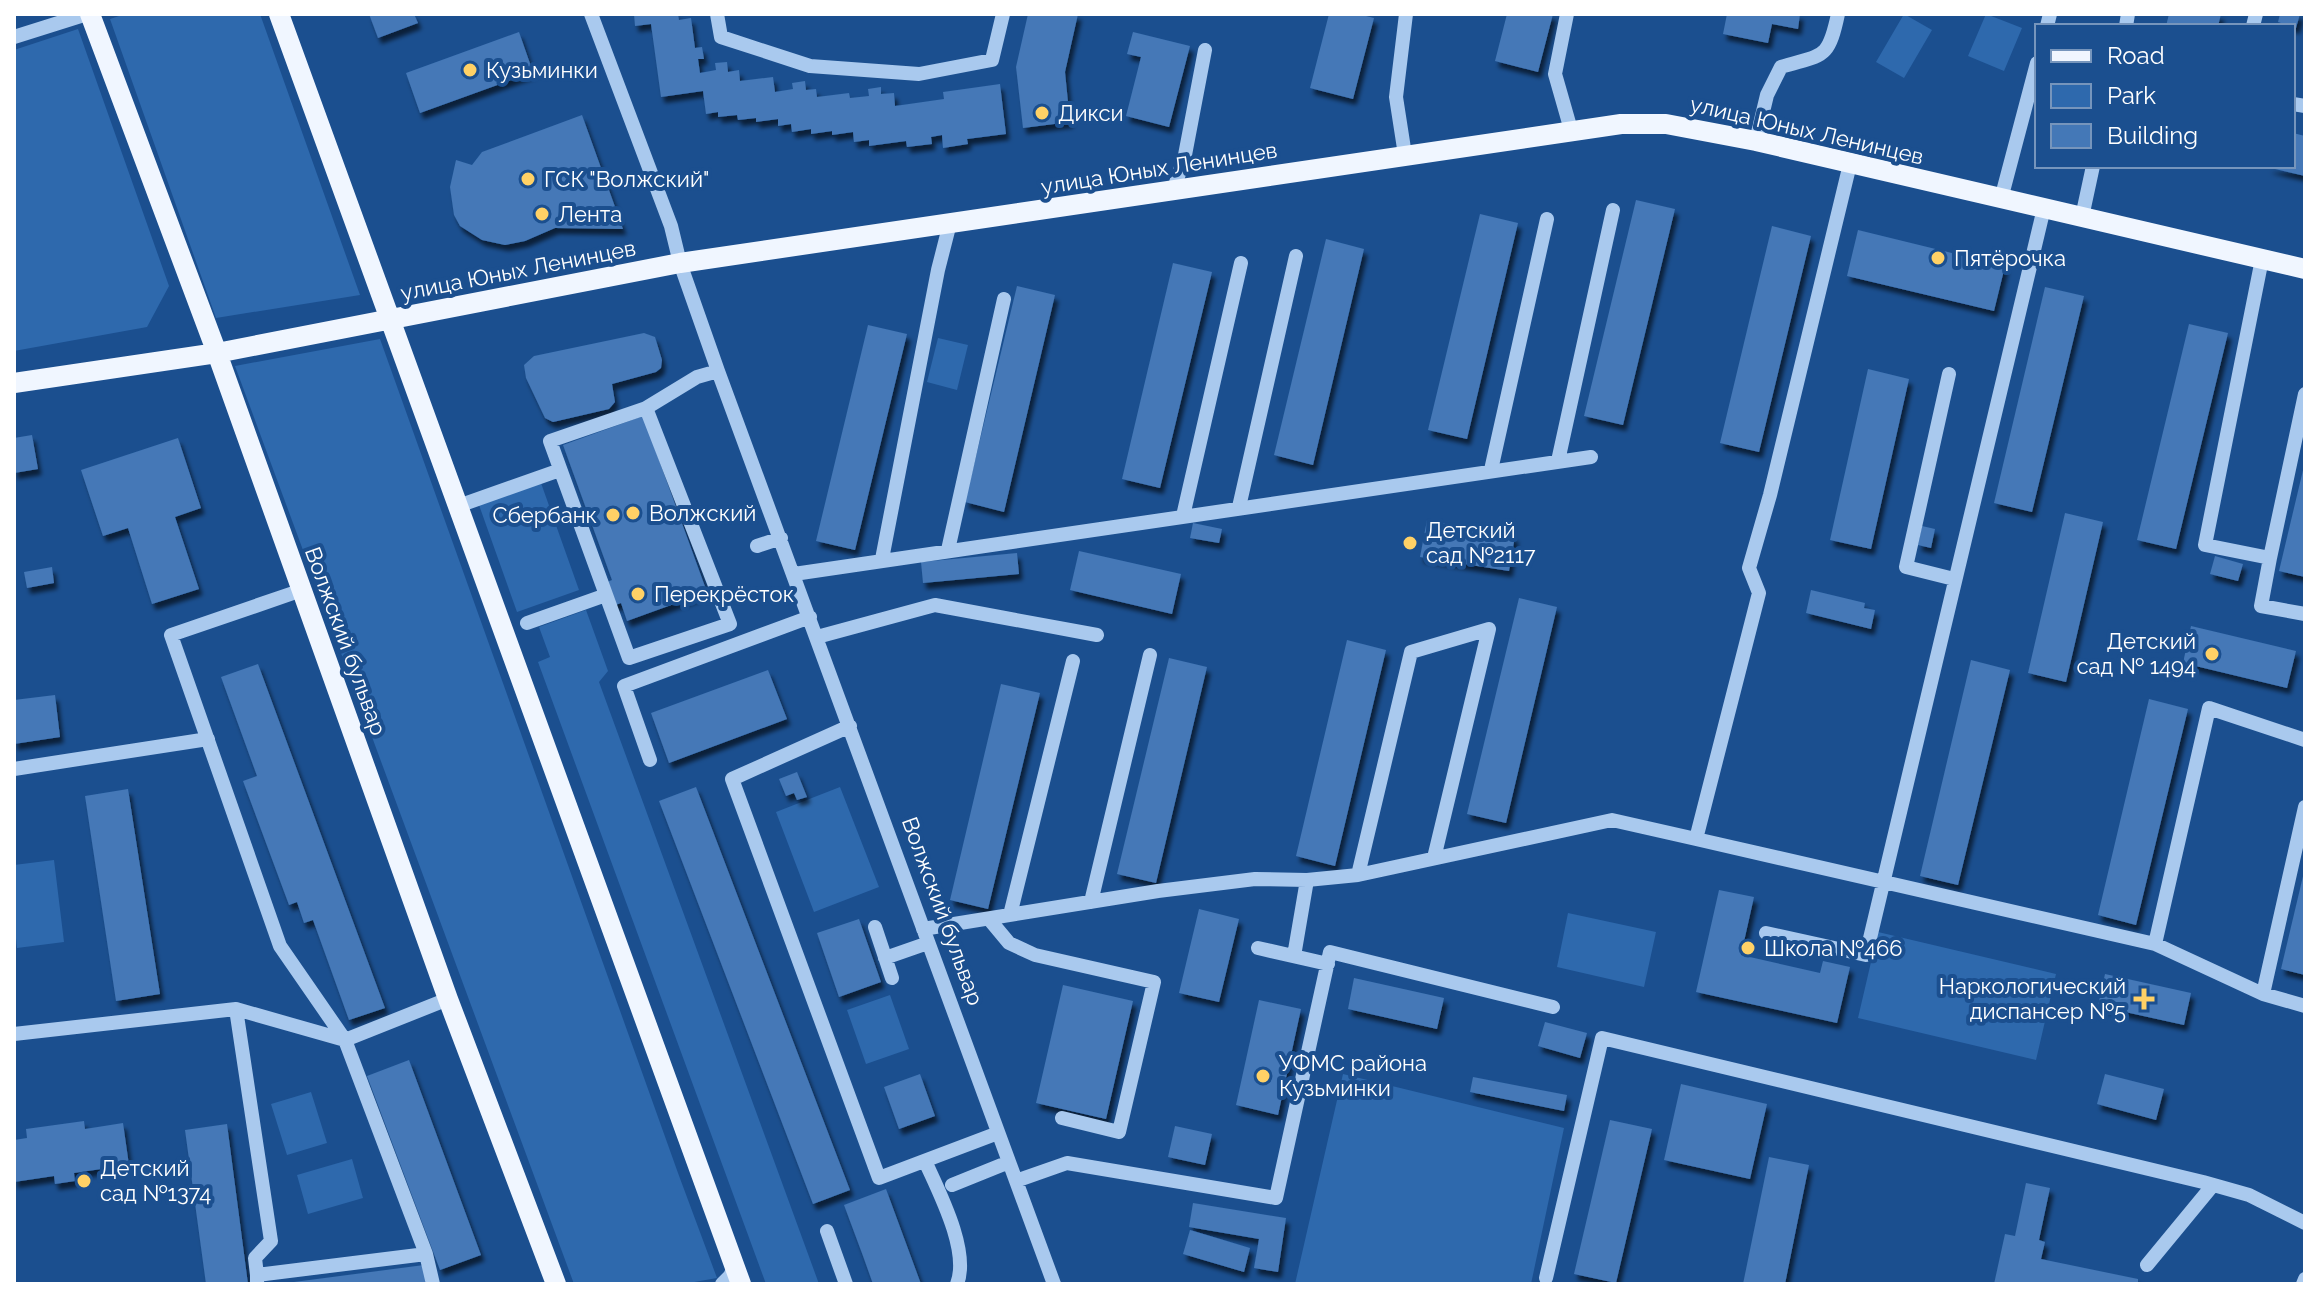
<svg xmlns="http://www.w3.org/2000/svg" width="2319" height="1298" font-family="Raleway,sans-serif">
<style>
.green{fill:#2e69ad}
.building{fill:#4478b7;filter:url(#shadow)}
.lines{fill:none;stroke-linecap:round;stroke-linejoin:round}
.minor{stroke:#a9c9ee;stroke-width:14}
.major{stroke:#f0f6ff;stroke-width:20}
.poi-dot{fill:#ffd166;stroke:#1b4f8f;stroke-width:3}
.labels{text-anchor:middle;stroke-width:8;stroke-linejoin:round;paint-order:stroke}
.poi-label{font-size:22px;fill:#fff;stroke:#1b4f8f;text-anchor:start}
.street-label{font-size:22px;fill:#fff;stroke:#1b4f8f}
</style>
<defs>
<filter id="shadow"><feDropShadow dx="3.5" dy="6" stdDeviation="2" flood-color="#0009"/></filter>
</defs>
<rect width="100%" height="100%" fill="#1b4f8f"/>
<path class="green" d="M125 14H260L360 295 216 318 110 19Z
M1904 14 1932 30 1904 78 1876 62Z
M1986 14 2022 28 2004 71 1968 56Z
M78 29 169 286 147 327 14 351V50Z
M938 338 968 345 957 390 927 382Z
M380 339 678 1173 717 1278 683 1284H574L235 366Z
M541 483 579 590 517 612 479 505Z
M586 610 608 671 599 682 819 1284H766L538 662 550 657 539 627Z
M840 787 879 887 814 912 776 812Z
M54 860 64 942 17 948 14 919V865Z
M1568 913 1656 932 1644 987 1557 967Z
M1878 932 2056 974 2036 1060 1858 1018Z
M890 995 909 1049 866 1064 847 1010Z
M1343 1074 1564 1128 1531 1284H1295Z
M311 1092 327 1143 287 1155 271 1104Z
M352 1159 363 1198 308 1214 297 1175Z"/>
<path class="building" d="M369 14H414L418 23 378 38Z
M634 14H678L679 20 691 18 695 48 702 47 704 59H698L700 73 716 70 715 63 727 62 728 72 739 70 740 81 773 77 775 92 793 89 792 83 805 81 806 90 816 89 817 97 849 93 850 98 869 96 868 89 881 87V94L894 93 895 106 944 99 943 92 1000 84 1006 134 967 139 968 144 943 148 942 135 931 137 932 144 907 147 906 141 869 146V140L854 142 853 132 832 135V131L811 134V129L792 132 791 124 778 126V119L756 122V118L738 120 737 115 718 117V112L706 114 703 91 661 97 651 24 635 26Z
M1028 14H1078L1065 72 1070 122 1023 128 1016 67Z
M1329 14H1358L1374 18 1353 99 1310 88Z
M1507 14H1553L1538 72 1495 61Z
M1727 14H1800L1798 29 1772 24 1768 43 1723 34Z
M2169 14H2221L2218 26H2166Z
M2280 14H2300L2296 28 2278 22Z
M519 32 533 72 420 113 406 73Z
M1133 32 1190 46 1169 127 1126 116 1141 57 1127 54Z
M582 115 623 229 555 228 525 241 505 245 482 240 460 226 454 215 450 187 456 160 472 165 482 152Z
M2293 133 2305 136V176L2267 167 2293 166Z
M1636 200 1675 209 1623 425 1584 416Z
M1480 214 1518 223 1467 439 1428 430Z
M1772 226 1811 236 1759 452 1720 443Z
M1858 230 2005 266 1994 311 1847 276Z
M1326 239 1364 249 1313 465 1274 455Z
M1173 263 1212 272 1160 488 1122 479Z
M1017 286 1055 295 1004 512 965 502Z
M2045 287 2084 296 2032 512 1994 503Z
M2189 324 2228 333 2176 549 2137 540Z
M868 325 907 334 855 550 816 541Z
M644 333 655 337 662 360 661 368 656 372 612 384 615 402 609 409 553 422 545 418 526 378 524 365 534 356Z
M1868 369 1909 379 1871 549 1830 540Z
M643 416 707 592 627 621 621 603 613 606 605 583 612 580 563 445Z
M32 435 38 469 14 473V438Z
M178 438 201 508 175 517 199 589 152 604 128 528 103 536 81 470Z
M2304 466H2305V577L2279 571Z
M2065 513 2103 522 2066 682 2028 673Z
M1427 520 1515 536 1509 571 1420 557Z
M1193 523 1222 529 1219 543 1190 538Z
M1922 526 1935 529 1931 548 1918 545Z
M1079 551 1181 574 1172 614 1070 590Z
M1017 553 1019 574 923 583 921 562Z
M2215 556 2243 564 2238 581 2210 574Z
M52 567 54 583 27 588 24 572Z
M1811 590 1865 603 1864 608 1875 610 1871 629 1806 613Z
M1519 598 1557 607 1506 823 1467 814Z
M2191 626 2296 651 2287 688 2183 663Z
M1347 640 1386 650 1335 866 1296 856Z
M1169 658 1207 667 1156 883 1117 874Z
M1971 660 2010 670 1958 885 1920 876Z
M258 664 385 1008 349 1020 313 920 304 923 297 902 289 905 243 781 257 776 221 677Z
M768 670 787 719 669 763 651 713Z
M1001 684 1040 693 988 909 950 900Z
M55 695 60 737 14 744V700Z
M2149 699 2188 709 2136 925 2098 915Z
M797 772 807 797 797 800 794 793 786 796 779 779Z
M696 787 850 1190 813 1204 659 801Z
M128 789 160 994 116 1001 85 796Z
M2304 872H2305V975L2281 969Z
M1719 890 1754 897 1741 955 1820 973 1823 961 1850 967 1837 1023 1696 992Z
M1199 909 1239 919 1219 1002 1179 993Z
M859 919 881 982 839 997 817 933Z
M2105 974 2191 993 2184 1025 2098 1006Z
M1354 978 1444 998 1437 1029 1348 1009Z
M1063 985 1133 1001 1106 1119 1036 1103Z
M1259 1000 1301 1009 1278 1115 1236 1105Z
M1545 1022 1587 1033 1580 1058 1538 1046Z
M409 1060 481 1255 440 1270 367 1076Z
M920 1074 935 1116 899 1129 884 1087Z
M2105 1074 2164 1089 2156 1120 2097 1104Z
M1473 1077 1567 1095 1564 1111 1470 1092Z
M1681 1084 1767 1104 1750 1179 1664 1160Z
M1610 1120 1652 1129 1616 1283 1574 1274Z
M84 1121 85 1129 123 1123 129 1165 74 1173 75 1181 55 1184 54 1176 14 1182V1140L27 1138 26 1129Z
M227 1124 248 1284H206L185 1130Z
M1175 1126 1212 1134 1205 1165 1168 1157Z
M1769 1157 1809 1165 1785 1284H1743Z
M2026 1183 2050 1188 2039 1240 2045 1242 2041 1259 2138 1279V1284H1994L2005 1234 2015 1236Z
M886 1189 921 1284H873L863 1256 844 1205Z
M1193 1203 1286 1218 1278 1272 1254 1268 1259 1239 1189 1227Z
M1190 1230 1250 1248 1244 1272 1183 1254Z
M424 1265 426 1284H295L294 1282Z"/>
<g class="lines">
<path class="minor" d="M591 14 671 226 680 263 718 371 1054 1284
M717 14 721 37 810 66 919 74 992 60 1003 14
M1567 14 1555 74 1571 130
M2047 26 2050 14
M2126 26 2128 14
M2253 26 2256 14
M14 37 87 14
M2293 104 2305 106
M1756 141 1767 95 1781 67C1823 54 1828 61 1838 14
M1405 155 1396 97 1406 14
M1850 164 1770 495 1749 568 1759 593 1696 839 2155 944 2263 994 2305 1006
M1174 189 1185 155 1205 50
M2001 199 2037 63
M2082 217 2093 166
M2262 259 2205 545 2270 558 2305 394
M1949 374 1906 567 1954 579
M646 408 730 624 629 658 550 441 646 408 697 377 718 371
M1558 461 1613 210
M1491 470 1547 219
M458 506 560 470
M1239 507 1296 256
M1183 516 1241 263
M757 546 781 538
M948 550 1004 299
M2270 558 2261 606 2305 614
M882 559 938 270 950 223
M794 574 1591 457
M302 590 171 635 280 946 345 1040 426 1254
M527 623 606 595
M817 637 935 605 1097 635
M850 726 732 779 879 1178 998 1133
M650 760 624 686 810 617
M14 769 208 739
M1358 875 1411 652 1489 629 1434 858
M1091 902 1150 655
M1010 915 1073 661
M989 919 1009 943 1035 955 1154 982 1119 1132 1062 1118
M875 927 892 978
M923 929 1158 891 1255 879 1307 880 1358 875 1612 820 1696 839
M1766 933 1866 955 2044 208
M2155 944 2209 708 2305 740
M1258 948 1328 964
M1294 956 1307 880
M885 958 928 943
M2263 994 2305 807
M236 1009 345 1040 448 999
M14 1034 236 1009 271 1241 255 1258 257 1275
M925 1161C939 1192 970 1251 957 1284
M1016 1181 1067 1163 1276 1198 1330 952 1553 1007
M952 1185 1009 1162
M827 1231 846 1284
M2147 1265 2213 1185
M1546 1278 1602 1038 2203 1182 2249 1195 2305 1223
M257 1284V1275L426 1254 433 1284
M722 1284 730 1276 735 1265
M2303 1284 2305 1279"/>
<path class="major" d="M90 14 217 353 448 999 556 1284
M279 14 741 1284
M14 383 217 353 680 263 1621 124H1666L1756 141 2305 269"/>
</g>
<g class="poi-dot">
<circle cx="470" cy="70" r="8"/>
<circle cx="1042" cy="113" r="8"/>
<circle cx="528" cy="179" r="8"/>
<circle cx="542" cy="214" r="8"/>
<circle cx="1938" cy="258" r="8"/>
<circle cx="633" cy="513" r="8"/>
<circle cx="613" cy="515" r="8"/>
<circle cx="1410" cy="543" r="8"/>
<circle cx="638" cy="594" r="8"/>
<circle cx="2212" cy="654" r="8"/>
<circle cx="1748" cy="948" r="8"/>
<path d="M2140 987h8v8h8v8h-8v8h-8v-8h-8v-8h8z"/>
<circle cx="1263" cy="1076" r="8"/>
<circle cx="84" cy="1181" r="8"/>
</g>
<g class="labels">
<g class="poi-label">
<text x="486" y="78">Кузьминки</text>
<text x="1058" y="121">Дикси</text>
<text x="544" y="187">ГСК "Волжский"</text>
<text x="558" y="222">Лента</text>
<text x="1954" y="266">Пятёрочка</text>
<text x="649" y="521">Волжский</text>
<text x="597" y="523" text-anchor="end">Сбербанк</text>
<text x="1426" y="538">Детский<tspan x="1426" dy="25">сад №2117</tspan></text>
<text x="654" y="602">Перекрёсток</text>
<text x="2196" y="649" text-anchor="end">Детский<tspan x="2196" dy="25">сад № 1494</tspan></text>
<text x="1764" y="956">Школа №466</text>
<text x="2126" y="994" text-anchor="end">Наркологический<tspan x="2126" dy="25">диспансер №5</tspan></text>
<text x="1279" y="1071">УФМС района<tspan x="1279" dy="25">Кузьминки</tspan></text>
<text x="100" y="1176">Детский<tspan x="100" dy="25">сад №1374</tspan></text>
</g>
<g class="street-label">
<text transform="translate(1807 130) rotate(13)" y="8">улица Юных Ленинцев</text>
<text transform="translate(1159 168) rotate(-9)" y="8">улица Юных Ленинцев</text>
<text transform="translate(518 270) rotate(-11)" y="8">улица Юных Ленинцев</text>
<text transform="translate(346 641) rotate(70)" y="8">Волжский бульвар</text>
<text transform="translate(943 911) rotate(70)" y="8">Волжский бульвар</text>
</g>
</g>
<rect width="2319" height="1298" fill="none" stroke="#ffffff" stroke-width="32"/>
<rect x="2035" y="24" width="260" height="144" fill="#1b4f8f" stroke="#7695bc" stroke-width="2"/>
<rect x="2051" y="50" width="40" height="12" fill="#f0f6ff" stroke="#7695bc" stroke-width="2"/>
<text x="2107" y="64" font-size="24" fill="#ffffff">Road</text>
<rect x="2051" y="84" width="40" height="24" fill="#2e69ad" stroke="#7695bc" stroke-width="2"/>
<text x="2107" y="104" font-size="24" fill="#ffffff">Park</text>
<rect x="2051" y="124" width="40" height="24" fill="#4478b7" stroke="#7695bc" stroke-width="2"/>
<text x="2107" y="144" font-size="24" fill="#ffffff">Building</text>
</svg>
